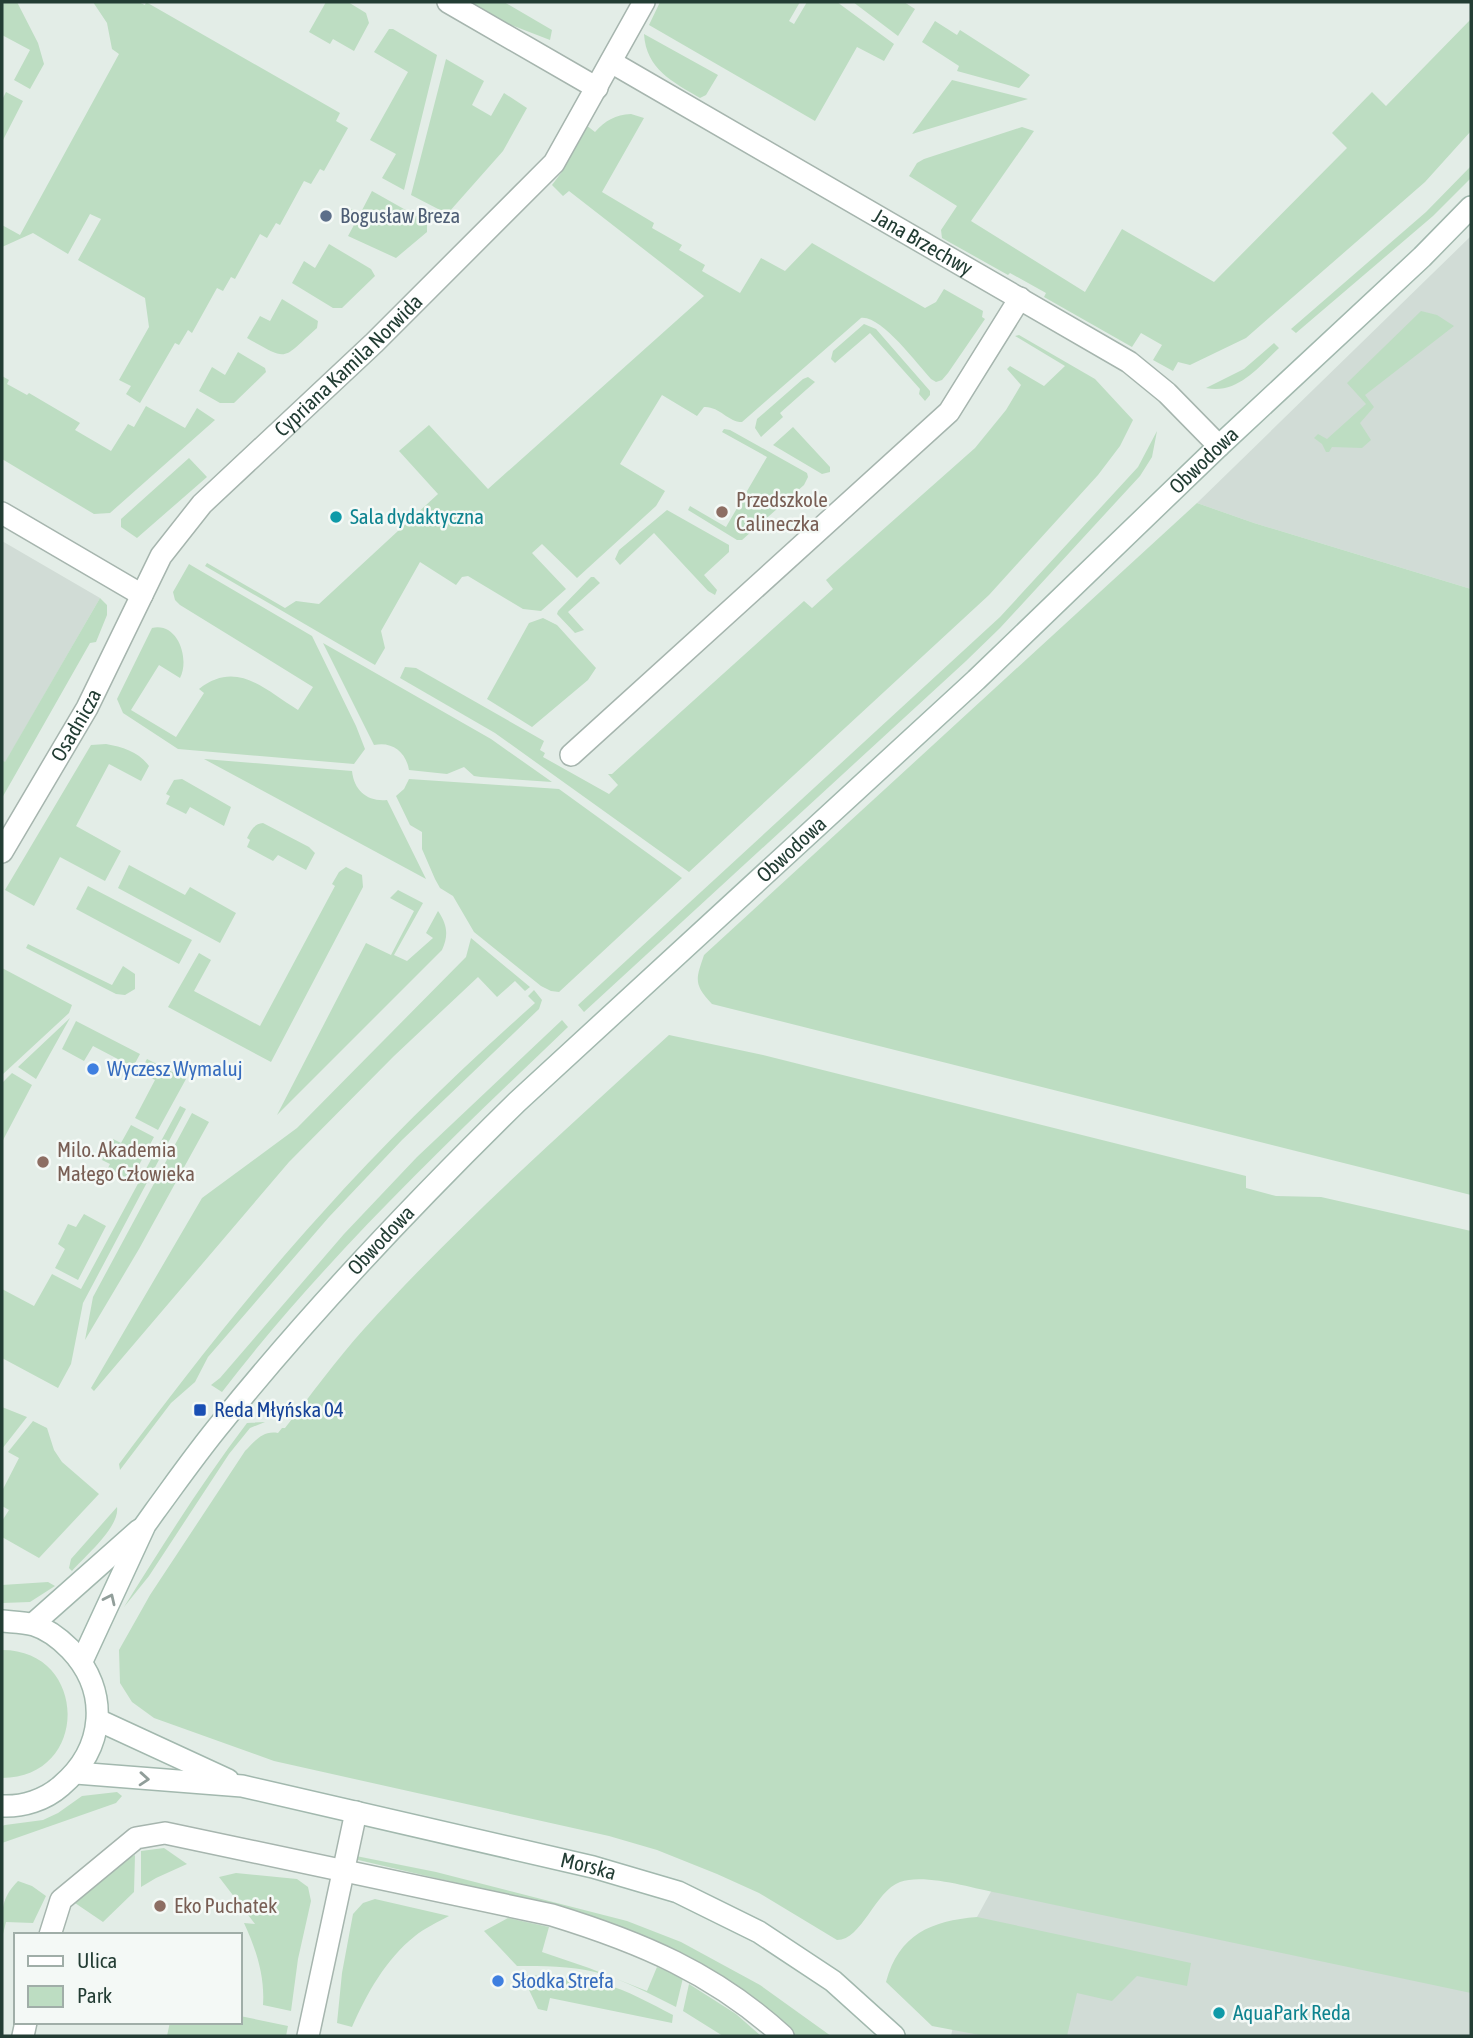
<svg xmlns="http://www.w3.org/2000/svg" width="1473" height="2038" font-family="'Asap Condensed',sans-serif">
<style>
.built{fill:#d1dcd6}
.green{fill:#bdddc2}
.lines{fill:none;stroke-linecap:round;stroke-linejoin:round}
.minor-casing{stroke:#a6b5ae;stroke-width:24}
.secondary-casing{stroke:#a2b8ae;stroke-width:24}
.minor{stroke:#fff;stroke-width:21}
.secondary{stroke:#fff;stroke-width:21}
.oneway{stroke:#919e9a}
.service-dot{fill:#5c6f8a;stroke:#f4f9f6;stroke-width:2.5}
.education-dot{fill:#8d6e63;stroke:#f4f9f6;stroke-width:2.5}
.culture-dot{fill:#0f9aa8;stroke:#f4f9f6;stroke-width:2.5}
.shop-dot{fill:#3f7fe0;stroke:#f4f9f6;stroke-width:2.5}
.transit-dot{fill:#1a4fb4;stroke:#f4f9f6;stroke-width:2.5}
.labels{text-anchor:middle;stroke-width:5;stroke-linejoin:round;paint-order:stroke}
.service-label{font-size:21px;fill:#4e5e75;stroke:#f4f9f6;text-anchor:start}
.street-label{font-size:21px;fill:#233d34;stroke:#f4f9f6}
.education-label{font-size:21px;fill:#785e54;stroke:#f4f9f6;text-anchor:start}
.culture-label{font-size:21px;fill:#0d838f;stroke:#f4f9f6;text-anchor:start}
.shop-label{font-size:21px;fill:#366cbe;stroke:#f4f9f6;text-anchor:start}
.transit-label{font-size:21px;fill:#164399;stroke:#f4f9f6;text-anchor:start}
</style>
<rect width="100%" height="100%" fill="#e3ede7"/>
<path class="built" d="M1471 236V589L1254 523 1197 503Z
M2 541 100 598 2 768Z
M999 1877 1471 1981V2036H951L977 1917Z"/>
<path class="green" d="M2 2H17L38 43 44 64 30 89 14 80 30 50 2 35Z
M93 2H138L145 5 146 2 340 113 336 121 348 128 324 171 320 169 311 184 304 181 280 225 276 223 267 238 260 234 235 279 231 277 223 291 217 288 192 333 188 330 179 345 175 343 140 403 126 394 131 386 119 380 149 327 145 298 78 260 101 219 90 214 68 254 33 233 2 247V225L20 235 119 54 112 49 107 23Z
M326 2H348L366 13 369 23 354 51 333 39 330 44 309 32Z
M469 2H504L552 30 550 40 488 16Z
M660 2H800L789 21 794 24 807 2H837L894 44 884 61 857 47 815 121 649 25Z
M853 2H904L915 9 898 36Z
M1471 19V131L1425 182 1246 338 1190 365 1178 362 1173 371 1153 360 1162 345 1141 333 1132 347 1044 297 1046 293 1010 273 1008 275 942 238 941 230 957 206 909 176 917 163 924 159 1022 127 1034 131 971 221 1085 292 1122 229 1214 282 1347 148 1332 133 1372 92 1386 106Z
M935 21 957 35 960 30 1030 75 1019 88 957 71 959 66 922 42Z
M389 29H393L437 55 404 190 382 178 396 154 370 140 408 72 374 52Z
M644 34 718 75 706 95 700 98C673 82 646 69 644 34Z
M446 59 484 81 472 105 491 116 504 93 527 108 503 151 449 212 440 210 411 195Z
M952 80 1028 99 912 134Z
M6 92 23 101 2 142V100Z
M631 114 644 118 602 192 654 223 652 228 682 245 679 250 705 265 702 271 740 293 761 258 785 271 812 243 925 308 936 302 944 289 983 311 982 317 985 319 948 373 942 380 936 382 931 379C917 364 881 315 861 318L742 422C728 422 719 406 704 407L697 416 662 395 620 464 665 491 656 506 577 578 542 544 532 553 566 589 541 611 523 609 468 576 462 577 456 585 420 562 381 631 385 648 375 665 205 566 207 563 285 608 296 601 319 604 438 494 399 451 429 425 488 489 704 296 569 191 563 196 552 185 561 173 586 125 595 132C606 120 615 115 631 114Z
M1471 166V178L1433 216 1296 333 1291 329 1426 212Z
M372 191 427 222V232L396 258 348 236 354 225 343 220 349 208 360 214Z
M329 244 371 269 375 276 342 308H333L292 283 304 261 315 268Z
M282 299 318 321 317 328C281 360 290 362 247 338L260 316 270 321Z
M1421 311 1437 315 1454 326 1365 395 1374 407 1360 423 1371 440 1362 448 1332 447 1329 452H1326L1322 444 1314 438 1318 434 1327 439 1366 404 1347 383Z
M864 324 876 329 930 391V395L925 401 919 394 920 389 870 333 835 363 831 359 833 351Z
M1019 335 1095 379 1133 420 1120 446 1098 475 989 595 689 872 495 733 400 678 405 667 416 668 544 741 540 750 545 753 543 757 609 794 618 785 608 774H612L804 601 812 608 833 589 826 580 975 448 1006 410 1021 385 1007 369 1010 366 1044 386 1065 366 1015 336Z
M1274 343 1279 348C1259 367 1237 395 1206 388L1244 369Z
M238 352 265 368 266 372 234 403H220L199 391 212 367 225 375Z
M2 376 9 380 7 384 27 395 29 393 80 423 75 430 111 451 128 424 134 427 146 406 185 428 197 408 215 420 110 513 94 514 2 459Z
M808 377 815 382 780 413 783 417 761 437 755 428 757 419 803 379Z
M793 427 830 467V472L822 474 773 445Z
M724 429 730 430 807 473 808 477 804 485 742 540H737L688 510 690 506 726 527 767 457 722 432Z
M1157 431 1152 457 1140 476 1000 628 966 661 584 1012 578 1005 1000 617 1138 467Z
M189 458 207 477 137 538 121 527V519Z
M1197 503 1254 523 1471 589V1195L712 1004C693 984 696 979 704 955Z
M667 510 729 545V552L704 575 717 590 715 595 708 591 654 533 620 565 615 559 619 550Z
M189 564 312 636 356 726 365 749 354 764 178 749 123 713 117 699 152 628C178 622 190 659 180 678L159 665 131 710 176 737 204 693 199 689C237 659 265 690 298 710L313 687 180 605 175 600 173 592Z
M591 577H594L600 583 568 612 584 630 575 633 557 614 558 611Z
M100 598 107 605V615L96 642 90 643 2 798V760L5 762Z
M543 618 557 625 596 668 588 680 532 727 487 699 529 623Z
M323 643 491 739 552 782 481 777 474 776 464 767 447 774 409 770C406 752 392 741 374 745Z
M106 744C123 747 139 752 149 766L141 781 109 764 76 826 121 851 105 881 60 857 34 906 5 890 91 745Z
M204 759 352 771C354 791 368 802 387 800L426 879Z
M182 779 231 807 224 826 190 807 186 814 166 804 170 796 166 794 174 780Z
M409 779 559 789 682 878 559 992 551 991 541 986 474 932 453 896 440 888 435 879 422 849V832L410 825 396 796 404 789Z
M263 823 309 847 315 853 306 870 278 855 273 861 247 847 250 840 247 838C251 830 254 824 263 823Z
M129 865 185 895 190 887 236 913 220 943 118 888Z
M346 867 362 875 363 887 271 1062 168 1007 199 953 211 960 194 991 260 1026 335 886 332 884 339 872Z
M88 886 192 940 179 964 76 909Z
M398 890 423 903 394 955 407 961 433 938 426 933 438 911C447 924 449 935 442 950L277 1115 366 943 391 955 414 911 390 898Z
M471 938 530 987 525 991 515 981 497 997 478 977 394 1056 289 1162 94 1391 91 1388 202 1198 297 1128 466 957Z
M28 944 112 985 123 966 135 974V989L125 995 116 994 26 948Z
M2 968 72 1005 69 1013 2 1075Z
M534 990 542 1000 539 1009 402 1140 329 1217 208 1357 195 1382 171 1403 120 1470 119 1464C184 1378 250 1292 323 1212 389 1138 461 1069 535 1003L528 996Z
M70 1018 36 1079 18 1067Z
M562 1020 568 1027C447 1143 324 1259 222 1392L211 1385 220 1378 344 1234 417 1157Z
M76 1021 140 1054 133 1067 93 1046 84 1061 62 1049Z
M669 1035 763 1055 1246 1176V1188L1276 1196 1321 1197 1471 1231V1993L998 1893C972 1888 924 1873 900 1882 875 1891 862 1940 837 1940L759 1893 717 1874 657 1850 609 1836 274 1761 154 1718 132 1702 120 1683 119 1650 150 1595 245 1451C255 1441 263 1430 278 1433L282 1428H285C311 1395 336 1360 364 1329 459 1224 565 1130 669 1035Z
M147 1059 186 1079 158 1130 135 1118 155 1080 140 1072Z
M12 1073 32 1085 2 1142V1083Z
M180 1106 186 1109 83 1303 71 1364 58 1388 2 1358V1289L34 1306 52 1274 81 1289Z
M192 1113 209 1122 139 1249 85 1340 93 1297Z
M131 1125 154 1137 131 1180 108 1168 110 1164 102 1160 113 1139 121 1143Z
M84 1214 106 1226 78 1280 55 1268 65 1249 58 1244 68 1224 76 1227Z
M2 1407 27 1417 2 1449Z
M33 1421 47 1428 54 1450 62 1462 99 1494 39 1558 2 1537V1521L9 1510 2 1506V1491L19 1458 8 1452Z
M265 1422 250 1428 229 1454 149 1576 124 1607C163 1545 202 1482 247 1423Z
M117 1507C120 1527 85 1556 72 1571L69 1568 71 1559Z
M48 1582 55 1586 30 1602 2 1603V1585Z
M2 1650C89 1650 90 1778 2 1778Z
M117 1792 122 1796 116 1803 2 1843V1826L5 1825 43 1820 58 1813 82 1796Z
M164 1848 187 1864 156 1878 141 1887V1851Z
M135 1855 134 1892 103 1922 75 1903 113 1865Z
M356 1856 436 1872 627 1921 681 1942 760 1985 831 2036H793L748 1997 691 1959 615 1924 559 1907 354 1859Z
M236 1873 297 1879 308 1887 311 1901 298 1959 291 2011 263 2005C265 1976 256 1949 244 1923L255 1924 219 1877Z
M18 1881 32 1886 46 1896 33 1923 6 1922 2 1938C2 1912 0 1899 18 1881Z
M375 1899 449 1916C438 1922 425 1928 415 1936 386 1959 367 1993 352 2027L337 2023 342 1973 353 1914 363 1903Z
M977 1917 1191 1963 1187 1986 1137 1976 1112 2001 1077 1993 1067 2036H985L932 2026 886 1982C899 1934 931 1921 977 1917Z
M508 1918 549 1927 542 1952 589 1968 647 1991 657 1967 683 1978 676 2007C650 1994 622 1979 595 1972 570 1966 543 1966 517 1966L484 1931Z
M522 1975C549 1976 576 1977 603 1984 628 1990 651 2004 673 2015L672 2023 550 1998 547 2011 538 2009Z
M689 1984 736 2014 761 2036H723L683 2011Z
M240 2016 288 2026 286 2036H167L170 2022H240Z"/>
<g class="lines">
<defs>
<g id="minor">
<path d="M448 2 597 88"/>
<path id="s1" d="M611 62 1129 362 1167 393 1219 446"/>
<path d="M2 513 142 595"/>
<path d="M571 755 949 412 1020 298"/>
<path id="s2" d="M2 852 87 708 161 556 202 504 374 343 554 163 644 2"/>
<path d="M50 1935 61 1900 136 1838 165 1833 552 1915C640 1942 714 1973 783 2036"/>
<path d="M23 2036 26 2022"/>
<path d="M308 2036 356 1812"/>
</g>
<g id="secondary">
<path d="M2 1621C12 1622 24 1622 34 1625 47 1629 60 1639 70 1649 110 1691 105 1749 61 1786 45 1800 23 1807 2 1806"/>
<path d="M33 1624 139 1530"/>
<path id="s3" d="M82 1661 145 1525 155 1511C177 1481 198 1451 222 1422 313 1309 413 1204 517 1102L976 680 1219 446 1422 257 1471 207"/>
<path d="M98 1720 228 1780"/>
<path id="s4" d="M76 1773 242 1786 593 1867 678 1892 759 1932 833 1981 894 2036"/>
</g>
</defs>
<use href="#minor" class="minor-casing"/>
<use href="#secondary" class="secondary-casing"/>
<use href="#minor" class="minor"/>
<use href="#secondary" class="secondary"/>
</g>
<defs><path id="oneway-chevron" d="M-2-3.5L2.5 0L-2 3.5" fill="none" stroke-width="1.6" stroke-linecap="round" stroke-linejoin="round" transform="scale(1.75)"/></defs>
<g class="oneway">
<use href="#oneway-chevron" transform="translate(110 1599) rotate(-65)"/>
<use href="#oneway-chevron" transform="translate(144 1779) rotate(4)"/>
</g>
<circle class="service-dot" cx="326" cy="216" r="7"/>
<g class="education-dot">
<circle cx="722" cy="512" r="7"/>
<circle cx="43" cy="1162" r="7"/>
<circle cx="160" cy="1906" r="7"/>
</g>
<g class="culture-dot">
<circle cx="336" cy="517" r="7"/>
<circle cx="1219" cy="2013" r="7"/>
</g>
<g class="shop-dot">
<circle cx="93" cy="1069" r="7"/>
<circle cx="498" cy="1981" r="7"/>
</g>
<rect class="transit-dot" x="193" y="1403" width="14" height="14" rx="3.5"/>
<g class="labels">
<g class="service-label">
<text x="340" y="223">Bogusław Breza</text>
</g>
<g class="street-label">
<text dy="7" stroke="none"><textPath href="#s1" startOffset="360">Jana Brzechwy</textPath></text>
<text dy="7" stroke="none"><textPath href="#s2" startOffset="604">Cypriana Kamila Norwida</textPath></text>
<text dy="7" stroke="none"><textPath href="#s3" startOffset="1654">Obwodowa</textPath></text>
<text dy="7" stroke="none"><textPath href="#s2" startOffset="147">Osadnicza</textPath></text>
<text dy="7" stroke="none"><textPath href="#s3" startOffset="1087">Obwodowa</textPath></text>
<text dy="7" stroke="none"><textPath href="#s3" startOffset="520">Obwodowa</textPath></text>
<text dy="7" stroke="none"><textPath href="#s4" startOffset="522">Morska</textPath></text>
</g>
<g class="education-label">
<text x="736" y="507">Przedszkole<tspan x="736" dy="24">Calineczka</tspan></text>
<text x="57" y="1157">Milo. Akademia<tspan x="57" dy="24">Małego Człowieka</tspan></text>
<text x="174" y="1913">Eko Puchatek</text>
</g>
<g class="culture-label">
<text x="350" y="524">Sala dydaktyczna</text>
<text x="1233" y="2020">AquaPark Reda</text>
</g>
<g class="shop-label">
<text x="107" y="1076">Wyczesz Wymaluj</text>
<text x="512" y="1988">Słodka Strefa</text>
</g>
<g class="transit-label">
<text x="214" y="1417">Reda Młyńska 04</text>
</g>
</g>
<rect width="1473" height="2038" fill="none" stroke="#233d34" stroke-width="7"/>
<rect x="14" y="1933" width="228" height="91" fill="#f4f9f6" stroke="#a0aea8" stroke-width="2"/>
<rect x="28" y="1956" width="35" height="10" fill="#ffffff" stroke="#a0aea8" stroke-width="2"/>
<text x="77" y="1968" font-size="21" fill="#233d34">Ulica</text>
<rect x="28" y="1986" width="35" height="21" fill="#bdddc2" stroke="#a0aea8" stroke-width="2"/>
<text x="77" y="2003" font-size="21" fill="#233d34">Park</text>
</svg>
